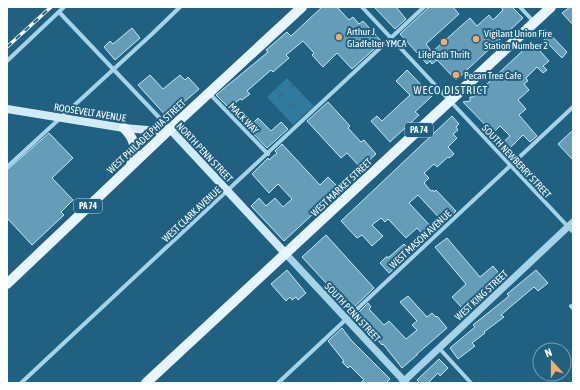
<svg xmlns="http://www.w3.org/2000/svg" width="580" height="390" font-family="'Asap Condensed',sans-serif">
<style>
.grass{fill:url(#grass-tufts)}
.building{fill:#659db8;stroke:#c9e8f6}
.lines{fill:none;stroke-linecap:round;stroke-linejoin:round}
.minor{stroke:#a5d3e8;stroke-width:4}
.tertiary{stroke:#a5d3e8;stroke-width:7}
.secondary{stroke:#d0eaf7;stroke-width:8}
.primary{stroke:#e8f5fe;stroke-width:10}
.rail-casing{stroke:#fff;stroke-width:3.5}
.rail{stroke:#206081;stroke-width:2;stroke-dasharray:6;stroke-linecap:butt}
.poi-dot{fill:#f6ab66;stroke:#206081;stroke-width:1.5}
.labels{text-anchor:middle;stroke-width:4;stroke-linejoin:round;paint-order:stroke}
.shield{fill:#206081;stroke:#bccfd9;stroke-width:1}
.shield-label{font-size:9px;font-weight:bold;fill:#fff}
.poi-label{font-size:10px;fill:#fff;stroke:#206081;text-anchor:start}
.street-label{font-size:10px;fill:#fff;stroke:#206081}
.neighbourhood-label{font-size:11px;letter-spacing:1px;fill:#fff;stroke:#206081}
</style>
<defs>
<pattern id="grass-tufts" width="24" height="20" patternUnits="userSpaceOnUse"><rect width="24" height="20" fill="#2f7a9d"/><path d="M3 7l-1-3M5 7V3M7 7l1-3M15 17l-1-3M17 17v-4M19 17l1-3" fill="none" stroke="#3e6374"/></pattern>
</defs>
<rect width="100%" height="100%" fill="#206081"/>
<path class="grass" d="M287 78 314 106 293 125 267 97Z"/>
<path class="building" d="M322 7H337L349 20 353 17 359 24 363 21 382 42 352 69 337 53 323 67 312 55 314 53 303 41 286 55 289 58 273 72 271 70 247 91 250 94 242 100 240 99 229 108 216 95 268 52 266 50 287 32 291 36Z
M374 7H396L406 19 395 29Z
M429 7H453L459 14 426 44 432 52 470 18 477 26 489 15 493 20 503 10 501 7H512L523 18 456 80 437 60 432 64 430 61 427 64 400 34Z
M570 7H573V25L562 13Z
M132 28 140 38 115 60 104 47 110 41 113 44Z
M545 29 567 52 562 58 540 35Z
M532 42 549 61 543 66 547 70 543 73 537 67 526 78 528 81 524 84 529 90 518 100 526 109 519 115 537 136 530 142 523 135 508 150 502 143 510 136 500 126 493 133 463 102 470 101V97H473Z
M407 70 432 96 415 112 419 115 390 142 371 121 377 116 382 121 410 95 396 81Z
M150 75 163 89 180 75 185 80 188 77 199 89 167 117 138 85Z
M328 102 350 126 348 128 361 142 364 140 376 154 361 168 347 153 341 158 307 121Z
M452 116 459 124 456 127 458 130 453 134 457 138 448 147 454 154 449 158 448 157 437 167 434 164 424 173 429 178 424 183 431 191 433 190 434 192 436 190 456 211 444 223 418 195 409 203 435 231 427 239 417 228 406 238 388 219 385 222 381 218 372 225 383 236 372 246 362 235 357 238 341 221Z
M258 118 271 131 281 122 288 129 267 148 248 128Z
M573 130V160L558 144Z
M49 133 73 158 52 178 73 200 61 212 64 215 32 245 7 218V170Z
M282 144 320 185 328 177 340 189 284 241 251 206 259 198 266 206 275 198 283 207 292 199 278 184 269 193 252 174 268 158 269 160 277 153 275 151Z
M326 235 374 288 351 310 302 257Z
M447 238 480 277 493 266 502 277 463 309 452 297 466 284 435 247Z
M404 244 412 252 389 273 380 263 386 257H389Z
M287 270 306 293 298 300 296 297 292 300 290 297 286 301 271 284Z
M536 270 548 283 538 291 534 287 509 308 501 315 504 317 484 332 485 333 472 343 475 346 458 359 450 348 475 327 473 325 509 296 507 294Z
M408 296 427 317 432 313 436 317 437 316 447 328 417 354V355L402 368 383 344 382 345 356 315 368 303 371 307 369 309 384 325 389 321 406 339 417 330 412 325 417 321 400 302Z
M342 328 351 340 390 379 386 383H360L364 380 350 366 348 368 342 362 344 361 328 341Z
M439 359 448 368 440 376 438 373 428 383H420L417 380Z"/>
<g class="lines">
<path class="minor" d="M362 7 573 232
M520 7 534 22
M59 12 170 129
M7 61 64 7
M209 93 268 154
M7 167 152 34 180 7
M571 306 573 308
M439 348 471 383
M21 383 424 7
M278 383 573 107"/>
<path class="tertiary" d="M286 254 406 383
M402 383 573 222"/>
<path class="secondary" d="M7 109 124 128 159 131 170 129 286 254"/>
<path class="primary" d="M124 128C135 139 138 150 131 165
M7 284 170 129 302 7
M146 383 551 7"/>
<defs>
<path id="rail" d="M7 47 51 7"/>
</defs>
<use href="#rail" class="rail-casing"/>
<use href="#rail" class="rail"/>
</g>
<g class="poi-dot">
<circle cx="339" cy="37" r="4"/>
<circle cx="476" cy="39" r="4"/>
<circle cx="444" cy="42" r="4"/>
<circle cx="456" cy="75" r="4"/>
</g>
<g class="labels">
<g class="shield">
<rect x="405" y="123" width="28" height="14" rx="3"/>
<rect x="74" y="199" width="28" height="14" rx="3"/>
</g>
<g class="shield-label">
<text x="419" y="133">PA 74</text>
<text x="88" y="209">PA 74</text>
</g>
<g class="poi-label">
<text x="347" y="35">Arthur J.<tspan x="347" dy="12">Gladfelter YMCA</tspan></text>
<text x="484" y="37">Vigilant Union Fire<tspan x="484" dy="12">Station Number 2</tspan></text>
<text x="444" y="58" text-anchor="middle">LifePath Thrift</text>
<text x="464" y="79">Pecan Tree Cafe</text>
</g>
<g class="street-label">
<text transform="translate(90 112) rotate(9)" y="4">ROOSEVELT AVENUE</text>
<text transform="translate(244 118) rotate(46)" y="4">MACK WAY</text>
<text transform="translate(146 136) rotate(-43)" y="4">WEST PHILADELPHIA STREET</text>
<text transform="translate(205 152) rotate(47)" y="4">NORTH PENN STREET</text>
<text transform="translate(517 161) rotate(47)" y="4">SOUTH NEWBERRY STREET</text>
<text transform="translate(341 187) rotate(-43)" y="4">WEST MARKET STREET</text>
<text transform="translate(191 214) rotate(-43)" y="4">WEST CLARK AVENUE</text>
<text transform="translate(420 239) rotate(-43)" y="4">WEST MASON AVENUE</text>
<text transform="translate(481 295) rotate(-43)" y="4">WEST KING STREET</text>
<text transform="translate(353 312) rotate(47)" y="4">SOUTH PENN STREET</text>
</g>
<g class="neighbourhood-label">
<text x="451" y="94">WECO DISTRICT</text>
</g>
</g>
<rect width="580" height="390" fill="none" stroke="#ffffff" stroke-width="16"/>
<g transform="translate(552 362) rotate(339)"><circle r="19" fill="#206081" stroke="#79a0b3"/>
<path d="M0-3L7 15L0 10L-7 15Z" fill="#f6ab66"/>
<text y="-6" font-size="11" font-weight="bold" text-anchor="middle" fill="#ffffff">N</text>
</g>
</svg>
